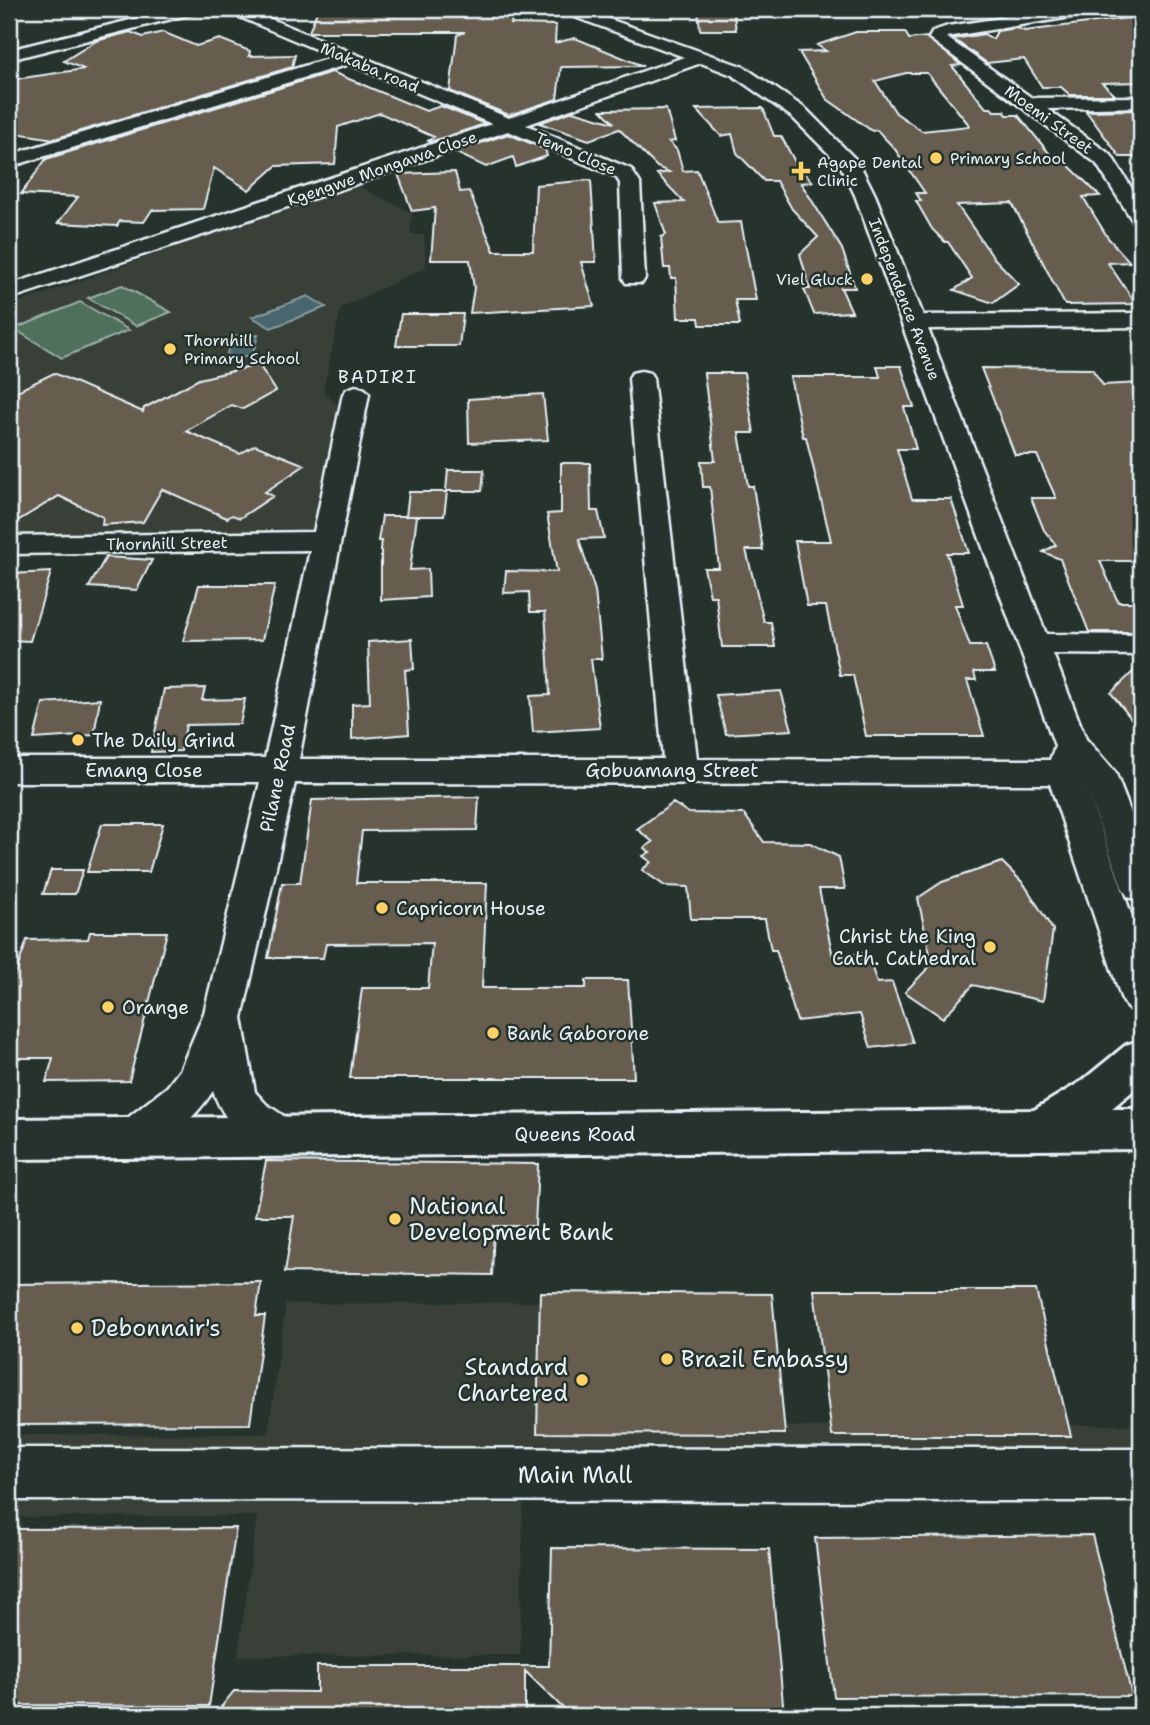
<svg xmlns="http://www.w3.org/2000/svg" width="1150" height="1725" font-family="'Shantell Sans',sans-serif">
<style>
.built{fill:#394037}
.green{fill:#4f715b;stroke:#9cb1aa;stroke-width:2}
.water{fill:#48666e;stroke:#889ea5;stroke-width:2}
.building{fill:#665d4f;stroke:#e8f1f8;stroke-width:2;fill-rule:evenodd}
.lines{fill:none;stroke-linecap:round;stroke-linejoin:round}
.minor-casing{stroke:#e8f1f8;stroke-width:5}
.major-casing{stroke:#e8f1f8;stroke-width:6}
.minor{fill:#26332d;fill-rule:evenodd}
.major{fill:#26332d;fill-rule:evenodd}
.poi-dot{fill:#ffd166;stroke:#26332d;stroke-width:2.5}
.labels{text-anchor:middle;stroke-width:5;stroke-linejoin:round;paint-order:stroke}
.far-street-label{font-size:16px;fill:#e8f1f8;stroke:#26332d}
.far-poi-label{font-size:16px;fill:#e8f1f8;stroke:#26332d;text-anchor:start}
.far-neighbourhood-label{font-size:18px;letter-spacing:2px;fill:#e8f1f8;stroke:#26332d}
.poi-label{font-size:19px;fill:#e8f1f8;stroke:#26332d;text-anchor:start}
.street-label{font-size:19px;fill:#e8f1f8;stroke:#26332d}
.near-poi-label{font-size:23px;fill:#e8f1f8;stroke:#26332d;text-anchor:start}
.near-street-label{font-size:23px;fill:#e8f1f8;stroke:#26332d}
</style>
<rect width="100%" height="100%" fill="#26332d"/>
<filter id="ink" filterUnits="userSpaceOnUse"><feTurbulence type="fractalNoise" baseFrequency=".0143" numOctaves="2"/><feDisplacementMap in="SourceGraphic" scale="14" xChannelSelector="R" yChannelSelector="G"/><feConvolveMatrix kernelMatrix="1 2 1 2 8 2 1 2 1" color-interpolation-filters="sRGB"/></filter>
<g filter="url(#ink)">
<path class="built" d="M365 180 361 188 412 213 410 234 424 235 426 267 341 308 323 391 355 422 335 530 54 541 9 546V306Z
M556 1302 557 1428 1141 1425V1498L523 1502 520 1655 238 1656 257 1516 9 1517V1435L268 1434 286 1304Z"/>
<path class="green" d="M122 285 171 312 136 326 88 298Z
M80 302 129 330 62 358 14 329Z"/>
<path class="water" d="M308 296 326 307 271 328 252 317Z
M258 335 252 357H226L232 336Z"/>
<path class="building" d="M318 9H514L511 24 556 25 555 43 575 38 643 66 561 67 557 99 509 115 450 91 457 35 465 32H309Z
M698 9H733L736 30H700Z
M1127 18 1141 22V82L1102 83 1115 95H1070L1061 87H1042L1024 59 987 63 953 39 984 34 993 39 997 31 1016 28 1025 31Z
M130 32 143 37 163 32 196 46 220 39 250 51 249 56 295 55 292 67 54 139 9 132V80L84 69 64 61 96 41Z
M856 32H905L909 39 927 37 961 65 952 66 986 108H991L994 111H1004L1007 115H1018L1053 158H1061L1100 196 1083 197 1108 238 1130 262 1108 263 1136 304 1065 305 1012 203 957 205 993 257 1019 284 993 303 954 290 972 278 948 242H945L932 229 916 201H921L916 193H925L894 148 877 130 872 131 827 99 799 52 826 51 817 45ZM906 73H927L970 126 922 131 896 113 875 81Z
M332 72 426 111 441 106 485 124 430 142 428 141 434 137 380 113 338 127 335 164 276 166 249 190 214 168 203 209 152 210 144 222 120 221 117 226 58 223 78 197 21 194 46 159Z
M763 108 774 136H781L795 162 813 182 801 183 842 249 855 288H841L852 312 814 314 804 289H810L800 254 818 237 792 209 776 181H764L737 153 732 134 721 136 696 109Z
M666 109 675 141 669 142 677 150 683 171 697 170 718 223 741 222 756 300H735L740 325H700L699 318H678L676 278H671L670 268H664L661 237 666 235 655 203 684 202 657 174 669 172 657 167 619 129 589 140 539 123 573 111 614 123 601 110Z
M1132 110 1141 118V157H1120L1086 111Z
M508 134 545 149 547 156 516 167 513 157 486 167 454 152Z
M455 172 460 192 469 191 494 251H533L536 185 591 180 596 262H581L594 306 470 313 474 288 470 260H431L435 208 412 211 398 174Z
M401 314H463L459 346H396Z
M259 365 276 391 243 409 232 405 186 431 240 454 255 445 305 465 265 492 273 496 240 518 232 515 227 518 162 489 143 522 102 525 103 517 59 496 9 526V395L54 373 143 412 144 408 199 379Z
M877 366H901L914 407H904L916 449H897L912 499H951L969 553H947L963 605H955L970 646H986L995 672H974L976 680H967L984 736H866L853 675H840L826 606H807L795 541H831L806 437H803L790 377H880Z
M981 368 1092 369 1103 385 1141 383V561H1100L1118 602H1141V632H1089L1060 559 1043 552 1056 545 1044 530 1031 498H1056L1037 455H1015Z
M704 373H744L754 433H739L748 486H753L763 550H746L764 622H771L775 647H722L716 596H710L704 568H719L710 487H703L701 461H715Z
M543 394 548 440 469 443 468 399Z
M561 463H590L591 511H598L604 538 579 539 595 591 602 659H591L600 728 533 732 530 696 550 695 545 612H530L529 592 504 593 506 571 557 572 547 514 561 513Z
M448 470H484L482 491H446Z
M409 492H447L444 516H406Z
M382 516H417L410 570 428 569 429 597 381 600V541H378Z
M106 557 152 560 137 590 89 587Z
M51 572 30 641 9 640V574Z
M199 585H275L262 640 183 641Z
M412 639 414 669 405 670 409 734 352 739V704L370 703 368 642Z
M1141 664V731L1111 693Z
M205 688 202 700 245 699 240 724 186 725 181 751 151 752 164 689Z
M781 691 792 730 726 734 716 695Z
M100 699 94 735 34 739 43 703Z
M479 797 477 830 362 831 356 883H487L482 988H586V980H628L634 1078H350L362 988H428L432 943 326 944 323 958H268L282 883H300L312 800Z
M673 803 689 813 744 814 764 842 810 843 839 857 845 889H819L833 957 867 953 877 983 892 982 913 1043 871 1048 860 1014 797 1021 776 950H771L765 919H691L688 887 665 886 642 870 651 862 643 856 650 852 644 848 653 842 637 829Z
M102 824H163L149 872H87Z
M1002 862 1024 884 1053 930 1043 1001 973 985 943 1018 905 992 932 964 918 898 942 882Z
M51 870H83L75 894H43Z
M90 932H167L129 1081 46 1082 53 1058H9V993L27 940 88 939Z
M266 1161 538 1164 535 1226H494L492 1275 285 1272 294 1216H255Z
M261 1282 256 1316H265L250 1424 9 1425V1284Z
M814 1290H1036L1071 1436H832Z
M540 1292 772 1294 785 1434 537 1433Z
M236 1528 209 1706 9 1705V1529Z
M1092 1535 1132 1696 834 1697 815 1538Z
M552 1548 769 1549 784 1715H570L525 1671V1716H214L234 1691 317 1692V1666H549Z"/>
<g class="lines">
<defs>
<path id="minor" d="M175 9H201L199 12 9 60V50Z
M226 9H247L509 118 684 57 561 12 559 9H581L744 67 806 109 859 163 875 195 923 315 1141 313V327L928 329 1046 634 1141 635V655L1053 654 1086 739 1115 772 1141 839V901L1128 897 1122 887 1085 784 1141 942V1013L1127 1008 1121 997 1050 784 295 783 242 1018 255 1092 266 1104 294 1123 301 1137 294 1151 279 1156C246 1144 225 1124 213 1091 195 1118 165 1146 135 1157L120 1152 113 1138 120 1124 167 1087 180 1070 204 1013 260 782H9V758H265L310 550 9 554V536L314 532 343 394 347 389 356 386 365 389 369 394 299 759H663L629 378 632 373 641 371 650 373 653 378 697 759 1050 760 1055 746 855 195 840 165 792 117 732 75 701 63 526 125 631 169 640 183 645 278 642 283H626L623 278 620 183 616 177 508 131 345 188 9 299V285L492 124 349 64 9 167V155L334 57 228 12Z
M1061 9H1098L1090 14 946 37 1032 98 1141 97V107L1047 109 1111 155 1141 203V225L1134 223 1096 163 929 38 933 31 948 26Z
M1114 9 1141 10V20L1116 12Z
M9 1448 1141 1449V1501L9 1500Z"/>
<path id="major" d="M1141 1040V1084L1111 1109H1141V1149L9 1159V1119L1034 1110 1082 1081 1126 1045Z"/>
</defs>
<use href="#minor" class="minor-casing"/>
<use href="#major" class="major-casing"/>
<use href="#minor" class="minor"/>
<use href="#major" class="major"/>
</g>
</g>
<g class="poi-dot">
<circle cx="936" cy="158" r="7"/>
<path d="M797.5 160.5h7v7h7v7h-7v7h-7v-7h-7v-7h7z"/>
<circle cx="867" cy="279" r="7"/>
<circle cx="170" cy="349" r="7"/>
<circle cx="78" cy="740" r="7"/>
<circle cx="382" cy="908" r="7"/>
<circle cx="990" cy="947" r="7"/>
<circle cx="108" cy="1007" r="7"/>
<circle cx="493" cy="1033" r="7"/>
<circle cx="395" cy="1219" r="7"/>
<circle cx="77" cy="1328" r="7"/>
<circle cx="667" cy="1359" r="7"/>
<circle cx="582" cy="1380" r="7"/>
</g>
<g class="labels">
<g class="far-street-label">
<text transform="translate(370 67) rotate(23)" y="6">Makaba road</text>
<text transform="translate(1049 119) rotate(36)" y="6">Moemi Street</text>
<text transform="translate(576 153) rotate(23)" y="6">Temo Close</text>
<text transform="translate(382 168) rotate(-19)" y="6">Kgengwe Mongawa Close</text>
<text transform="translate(905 299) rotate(69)" y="6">Independence Avenue</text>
<text transform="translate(167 543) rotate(-1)" y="6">Thornhill Street</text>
</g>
<g class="far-poi-label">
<text x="950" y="164">Primary School</text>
<text x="817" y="168">Agape Dental<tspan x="817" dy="18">Clinic</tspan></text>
<text x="853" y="285" text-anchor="end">Viel Gluck</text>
<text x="184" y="346">Thornhill<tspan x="184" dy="18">Primary School</tspan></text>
</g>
<g class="far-neighbourhood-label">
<text x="378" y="383">BADIRI</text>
</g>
<g class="poi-label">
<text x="92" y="747">The Daily Grind</text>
<text x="396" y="915">Capricorn House</text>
<text x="976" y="943" text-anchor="end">Christ the King<tspan x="976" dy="22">Cath. Cathedral</tspan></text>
<text x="122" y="1014">Orange</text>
<text x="507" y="1040">Bank Gaborone</text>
</g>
<g class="street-label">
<text x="144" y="777">Emang Close</text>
<text x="672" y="777">Gobuamang Street</text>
<text transform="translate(277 778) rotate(-78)" y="7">Pilane Road</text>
<text x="575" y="1141">Queens Road</text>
</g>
<g class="near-poi-label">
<text x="409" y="1214">National<tspan x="409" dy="26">Development Bank</tspan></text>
<text x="91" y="1336">Debonnair's</text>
<text x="681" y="1367">Brazil Embassy</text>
<text x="568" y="1375" text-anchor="end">Standard<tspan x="568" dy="26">Chartered</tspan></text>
</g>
<g class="near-street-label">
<text x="575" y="1483">Main Mall</text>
</g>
</g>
<rect width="1150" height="1725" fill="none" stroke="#26332d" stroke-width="35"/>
<rect x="18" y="18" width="1115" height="1690" fill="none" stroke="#e8f1f8" stroke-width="2.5" filter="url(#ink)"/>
</svg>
